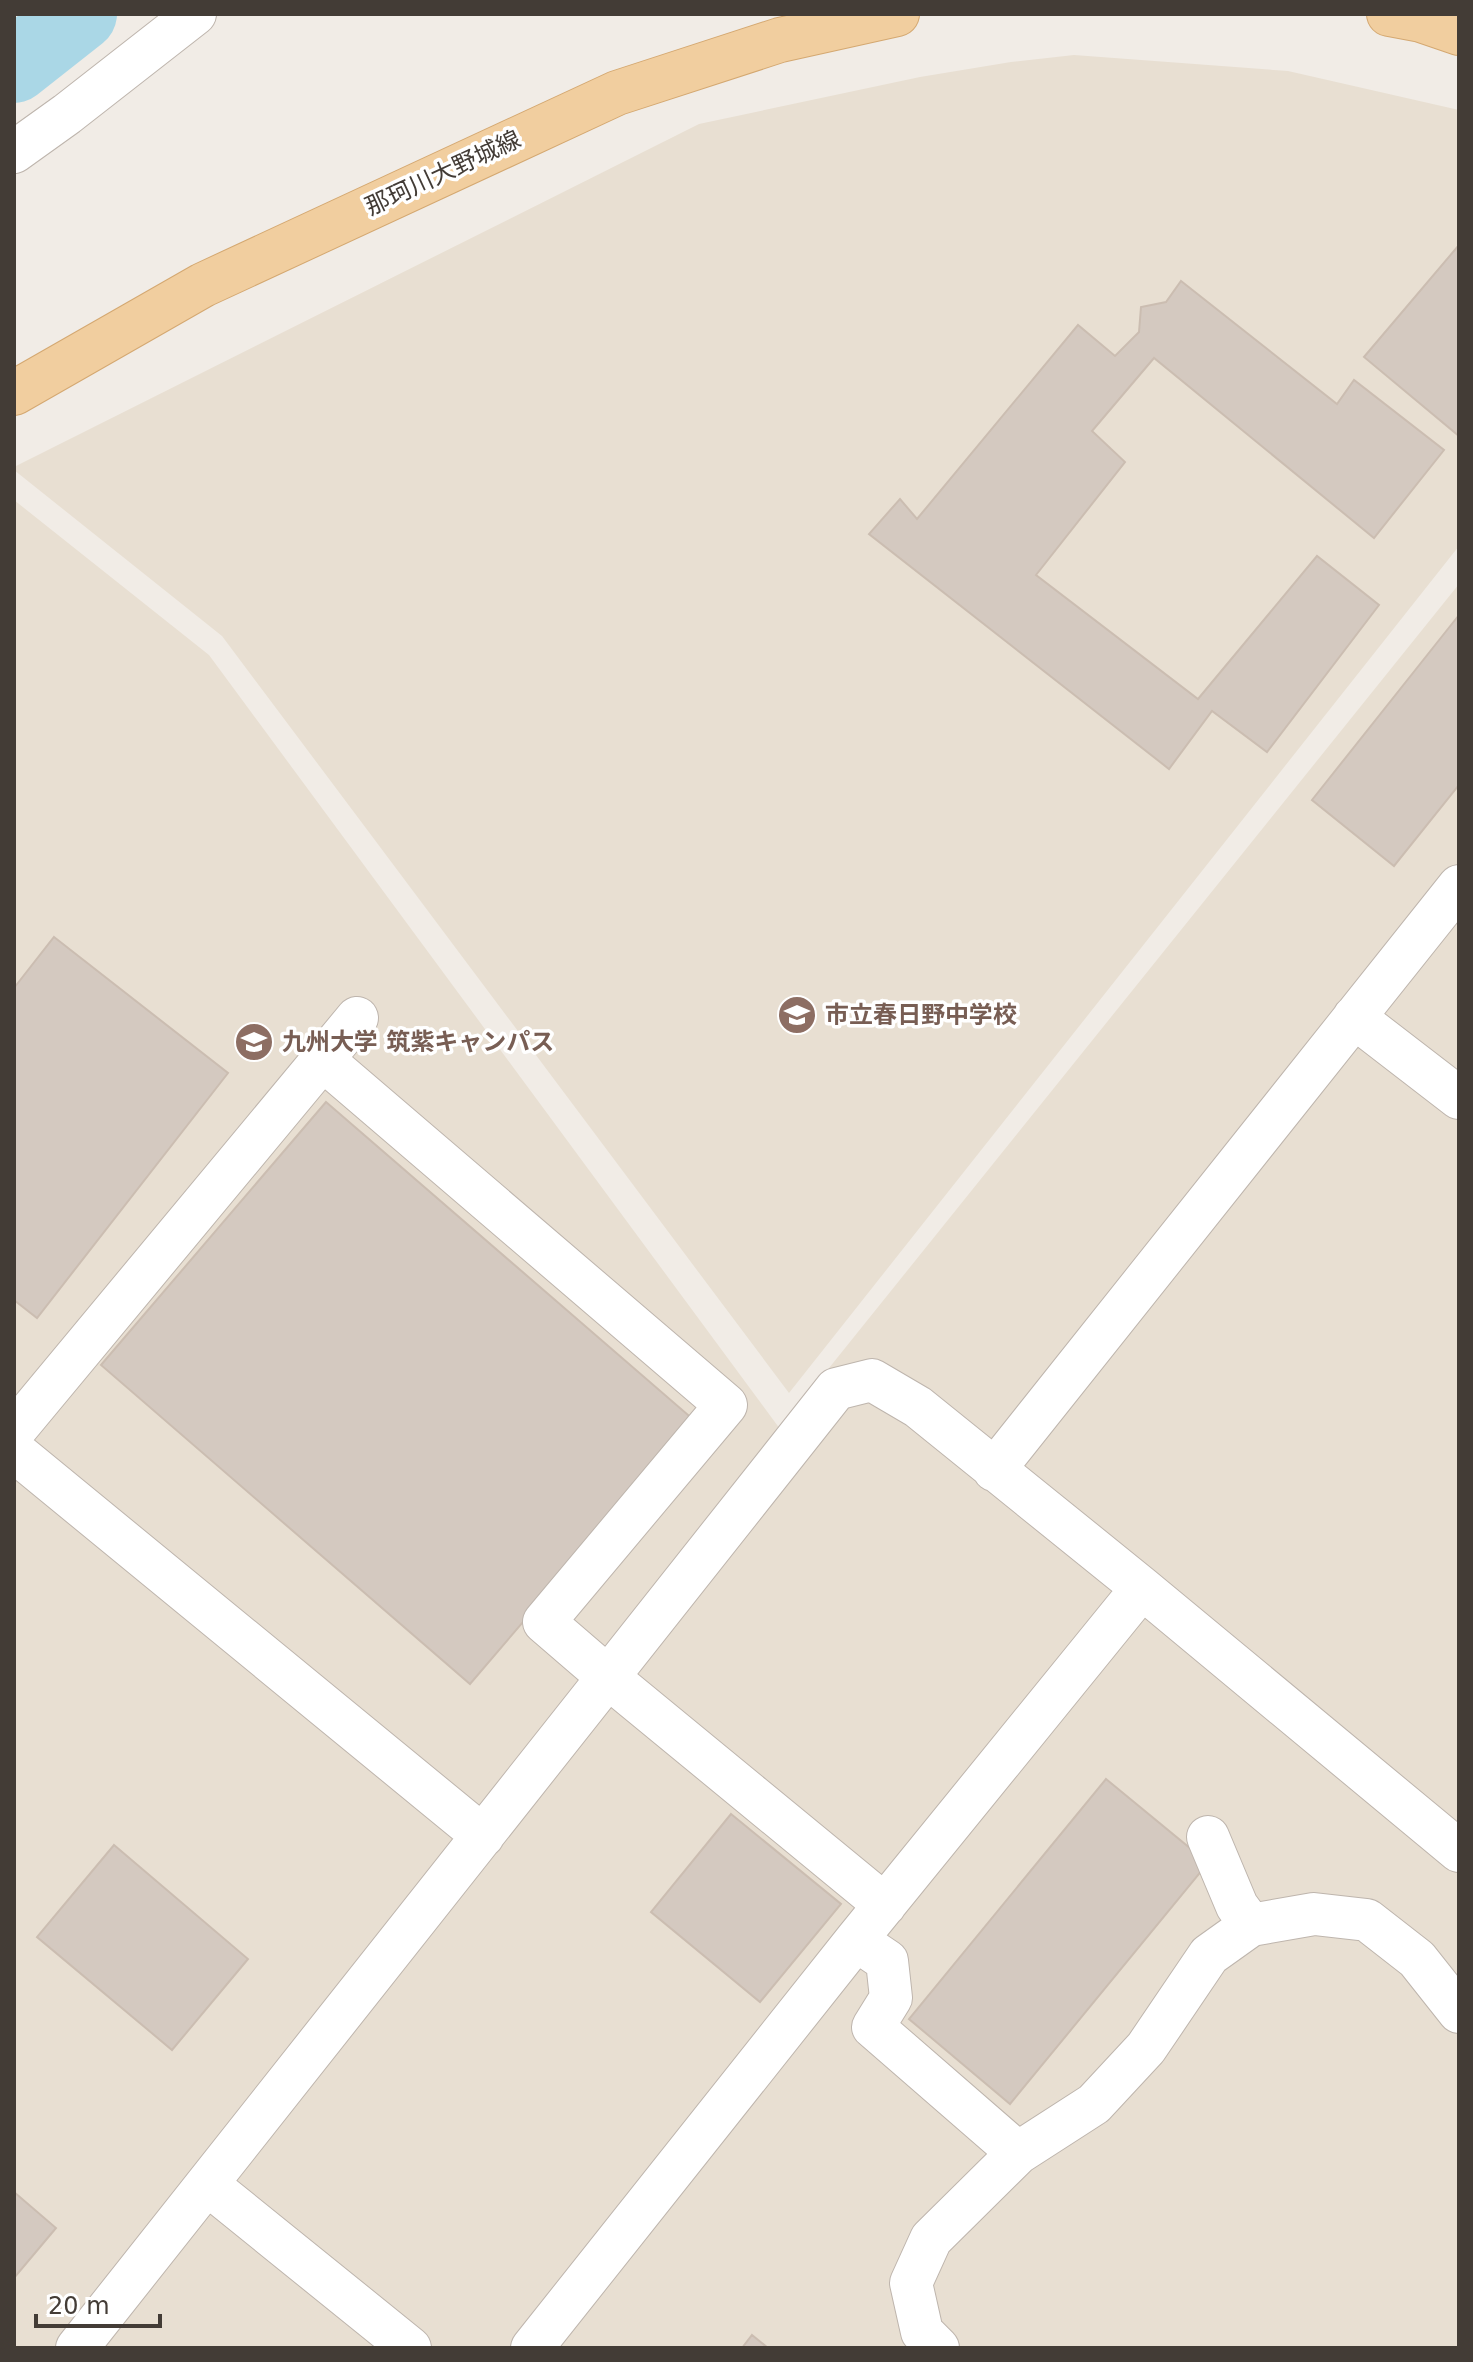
<svg xmlns="http://www.w3.org/2000/svg" width="1473" height="2362" font-family="'DejaVu Sans','Noto Sans JP',sans-serif">
<style>
.education{fill:#e8dfd2}
.lines{fill:none;stroke-linecap:round;stroke-linejoin:round}
.river{stroke:#aad7e6;stroke-width:74}
.building{fill:#d4c9c0;stroke:#cbbdb1;stroke-width:2}
.minor-casing{stroke:#beb5ad;stroke-width:44}
.major-casing{stroke:#d4a871;stroke-width:46}
.minor{stroke:#fff;stroke-width:42}
.major{stroke:#f1ce9f;stroke-width:44}
.labels{text-anchor:middle;stroke-width:7;stroke-linejoin:round;paint-order:stroke}
.street-label{font-size:24px;fill:#433c36;stroke:#fff}
.education-label{font-size:24px;font-weight:bold;fill:#785e54;stroke:#fff;text-anchor:start}
</style>
<rect width="100%" height="100%" fill="#f1ece6"/>
<path class="education" d="M1074 55 1288 71 1459 110V546L789 1393 222 636 14 470V467L699 124 920 77 1011 62Z
M14 500 209 655 780 1429 1459 584V2348H14Z"/>
<g class="lines">
<path class="river" d="M14 66 80 14"/>
</g>
<path class="building" d="M1459 245V436L1364 357Z
M1181 281 1337 404 1354 380 1444 450 1374 538 1154 358 1092 431 1125 462 1036 575 1198 699 1317 556 1379 605 1267 752 1212 711 1169 769 869 534 900 499 917 519 1078 325 1115 356 1139 332 1141 307 1166 302Z
M1459 615V785L1394 866 1312 800Z
M54 937 228 1073 37 1318 14 1300V988Z
M326 1102 695 1421 470 1684 101 1365Z
M1106 1779 1208 1863 1010 2104 909 2019Z
M731 1814 841 1904 760 2002 651 1912Z
M114 1845 248 1959 172 2050 37 1937Z
M14 2192 56 2228 14 2278Z
M752 2335 768 2348H742Z"/>
<g class="lines">
<defs>
<path id="minor" d="M14 152 67 114 195 14
M1354 1017 1459 1098
M322 1059 726 1405 544 1622 609 1678 885 1905
M14 1431 357 1018
M14 1451 483 1836
M994 1470 1459 886
M1208 1837 1237 1906 1251 1925
M856 1940 887 1961 891 1998 873 2027 1018 2153
M207 2184 410 2348
M77 2348 836 1389 872 1380 918 1407 1142 1588 1459 1851
M532 2348 856 1940 1142 1588
M938 2348 922 2332 911 2283 931 2239 1018 2153 1094 2104 1146 2048 1209 1955 1251 1925 1314 1914 1367 1920 1417 1959 1459 2012"/>
<path id="major" d="M1389 14 1421 20 1459 33
M14 393 203 285 617 93 780 40 897 14"/>
</defs>
<use href="#minor" class="minor-casing"/>
<use href="#major" class="major-casing"/>
<use href="#minor" class="minor"/>
<use href="#major" class="major"/>
</g>
<defs>
<symbol id="school-disc" viewBox="-11 -11 22 22"><circle r="9.5" fill="#8d6e63" stroke="#fff"/><path d="M0-5L7-2L0 1L-7-2ZM-4 1L0 2.5L4 1V4Q0 6-4 4Z" fill="#fff"/></symbol>
<symbol id="university-disc" viewBox="-11 -11 22 22"><circle r="9.5" fill="#8d6e63" stroke="#fff"/><path d="M0-5L7-2L0 1L-7-2ZM-4 1L0 2.5L4 1V4Q0 6-4 4Z" fill="#fff"/></symbol>
</defs>
<g fill-rule="evenodd">
<use href="#school-disc" x="775" y="993" width="44" height="44"/>
<use href="#university-disc" x="232" y="1020" width="44" height="44"/>
</g>
<g class="labels">
<g class="street-label">
<text transform="translate(443 173) rotate(-25)" y="8">那珂川大野城線</text>
</g>
<g class="education-label">
<text x="825" y="1023">市立春日野中学校</text>
<text x="282" y="1050">九州大学 筑紫キャンパス</text>
</g>
</g>
<rect width="1473" height="2362" fill="none" stroke="#433c36" stroke-width="32"/>
<path d="M36 2314v12h124v-12" fill="none" stroke="#433c36" stroke-width="4"/>
<text x="48" y="2314" font-size="24" fill="#433c36" stroke="#ffffff" stroke-width="6" paint-order="stroke">20 m</text>
</svg>
